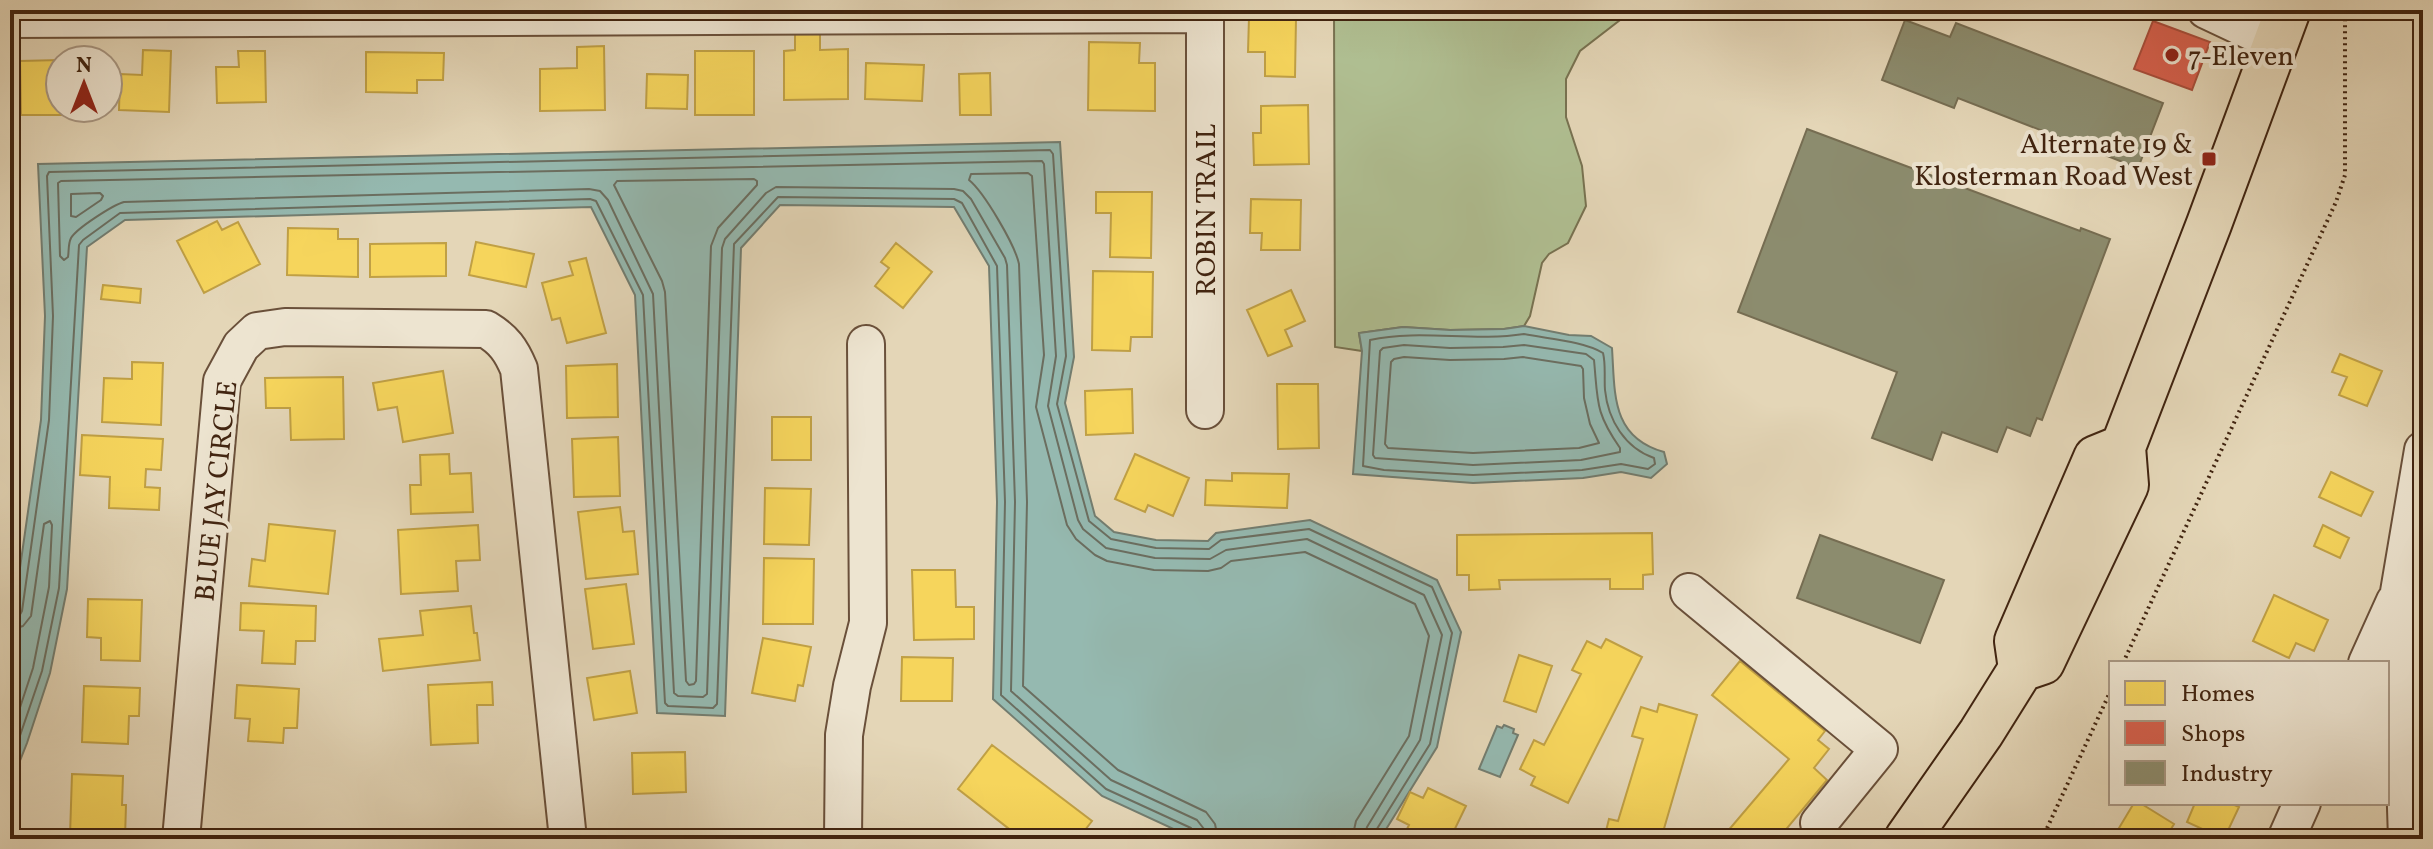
<svg xmlns="http://www.w3.org/2000/svg" width="2433" height="849" font-family="Vollkorn,serif">
<style>
.green{fill:#b0bf92;stroke:#787251;stroke-width:2}
.water{fill:#95b9b0;stroke:#737d70;stroke-width:2}
.homes{fill:#f6d55c;stroke:#c0a045;stroke-width:2}
.shops{fill:#d6604d;stroke:#a94e3b;stroke-width:2}
.industry{fill:#8c8c6e;stroke:#766d52;stroke-width:2}
.lines{fill:none;stroke-linecap:round;stroke-linejoin:round}
.shore{stroke:#6b6e60;stroke-width:2}
.minor-casing{stroke:#6a503a;stroke-width:40}
.major-casing{stroke:#412410;stroke-width:48}
.path{stroke:#412410;stroke-width:4;stroke-dasharray:2 4;stroke-linecap:butt}
.minor{stroke:#ede4d0;stroke-width:36}
.major{stroke:#e4d6b7;stroke-width:44}
.poi-dot{fill:#8f2418;stroke:#ede4d0;stroke-width:3}
.labels{text-anchor:middle;stroke-width:8;stroke-linejoin:round;paint-order:stroke}
.poi-label{font-size:28px;fill:#412410;stroke:#ede4d0;text-anchor:start}
.street-label{font-size:28px;fill:#412410;stroke:#ede4d0}
</style>
<rect width="100%" height="100%" fill="#e4d6b7"/>
<filter id="stains"><feTurbulence type="fractalNoise" baseFrequency=".0025" numOctaves="4"/><feColorMatrix values="0 0 0 0 .2 0 0 0 0 .09 0 0 0 0 .02 0 0 0 .5 -.17"/></filter>
<radialGradient id="worn" r=".72"><stop offset=".6" stop-color="#630" stop-opacity="0"/><stop offset="1" stop-color="#630" stop-opacity=".3"/></radialGradient>
<path class="green" d="M1334 10H1633L1580 51 1566 79V117L1582 166 1586 206 1568 243 1549 254 1542 263 1530 316 1524 326 1504 329 1450 330 1403 327 1359 333 1362 351 1335 347Z"/>
<path class="water" d="M1060 142 1074 357 1065 403 1095 516 1114 532 1156 540 1208 541 1216 533 1310 520 1437 580 1461 632 1437 747 1380 839H1195L1102 796 993 699 997 502 989 266 954 207 780 205 741 248 725 716 657 713 635 295 591 207 125 220 87 247 67 589 50 673 27 743 10 786V622L14 610 41 420 45 316 38 164Z
M1524 326 1569 335 1591 336 1612 348C1615 394 1611 437 1664 452L1667 464 1651 478 1621 472 1583 478 1473 483 1353 474 1362 351 1359 333 1403 327 1450 330 1504 329Z
M1504 725 1514 729 1513 733 1518 735 1500 777 1479 769 1497 726 1502 728Z"/>
<path class="homes" d="M1249 17 1296 18 1295 77 1265 76V52H1248Z
M820 30V50L848 49V99L784 100V51L795 50V31Z
M1089 42 1140 43 1139 63H1155V111L1088 110Z
M604 46 605 110 540 111V69L577 68V47Z
M143 50 171 51 169 112 119 110 120 74 142 75Z
M238 51H265L266 102 217 103 216 67H239Z
M695 51H754V115H695Z
M366 52 444 53 443 80H417V93L366 92Z
M60 60V108H64V115H21L20 61Z
M866 63 924 65 922 101 865 99Z
M990 73 991 115H960L959 74Z
M647 74 688 75 687 109 646 108Z
M1308 105 1309 164 1254 165 1253 133H1261V106Z
M1096 192H1152L1151 258 1110 257 1111 213H1096Z
M1251 199 1301 200 1300 250H1261L1262 233H1250Z
M217 221 222 230 238 222 260 264 204 293 177 241Z
M288 228 338 229V239H358V277L287 275Z
M476 242 534 254 526 287 469 275Z
M446 243V276L370 277V244Z
M896 243 932 272 903 308 875 286 889 268 881 262Z
M586 258 606 333 567 343 560 318 552 320 542 283 573 275 569 262Z
M1093 271 1153 272 1152 337H1131L1130 351 1092 350Z
M103 285 141 289 140 303 101 299Z
M1291 290 1305 321 1285 330 1292 346 1268 356 1247 310Z
M2340 354 2382 371 2367 406 2339 395 2347 377 2332 372Z
M132 362 163 363 161 425 102 422 104 378 132 379Z
M617 364 618 417 567 418 566 366Z
M443 371 453 433 403 442 397 407 378 410 373 383Z
M343 377 344 439 291 440 290 408H266L265 378Z
M1277 384H1318L1319 448 1278 449Z
M1132 389 1133 433 1086 435 1085 391Z
M772 417H811V460H772Z
M82 435 163 439 161 470 146 469 145 487 160 488 159 510 109 508 110 477 80 475Z
M618 437 620 496 574 497 572 439Z
M449 454 450 474 471 473 473 512 411 514 410 485H421L420 455Z
M1135 454 1189 478 1173 516 1148 505 1145 512 1115 499Z
M2331 472 2373 492 2361 516 2319 497Z
M1232 473 1289 474 1287 508 1205 505 1206 480 1232 481Z
M765 488 811 489 809 545 764 544Z
M620 507 623 532 634 531 638 574 586 579 578 512Z
M269 524 335 531 328 594 249 586 252 559 265 561Z
M478 525 480 560 456 561 458 591 401 594 398 530Z
M2323 525 2349 538 2340 558 2314 546Z
M1652 533 1653 574 1643 575V589H1610V579L1499 580 1500 589 1469 590V575H1457V535Z
M764 558 814 559 813 624H763Z
M912 570H955L956 607H974V639L914 640Z
M626 584 634 644 593 649 585 589Z
M2274 595 2328 620 2314 651 2296 643 2289 658 2253 641Z
M88 599 142 600 140 661 101 660V638L87 637Z
M241 603 316 606 315 641H296L295 664 262 663 264 631 240 630Z
M471 606 474 633H477L480 660 383 671 379 639 423 635 420 611Z
M763 638 811 647 803 686 798 685 795 701 752 693Z
M1606 639 1642 657 1568 803 1531 785 1535 777 1520 769 1534 740 1544 745 1581 674 1572 670 1587 641 1601 648Z
M1519 655 1552 666 1536 712 1504 701Z
M902 657 953 658 952 701H901Z
M1740 661 1825 731 1818 740 1829 749 1814 768 1827 780 1778 839H1721L1789 759 1712 695Z
M630 671 637 713 594 720 587 678Z
M492 682 493 705H477L478 743 431 745 428 685Z
M237 685 299 689 297 728H284L283 743 248 741 250 719 235 718Z
M84 686 140 688 139 716H129L128 744 82 742Z
M1659 704 1697 715 1661 839H1604L1609 819 1618 821 1643 739 1632 736 1641 707 1657 712Z
M992 745 1092 821 1078 839H1022L958 789Z
M685 752 686 792 633 794 632 753Z
M72 774 123 776 122 805H126L125 838 70 836Z
M1428 788 1466 806 1450 839H1402L1409 825 1397 819 1410 792 1423 798Z
M2134 803H2140L2174 824 2165 839 2113 838Z
M2195 803H2230L2239 807 2224 839 2187 822Z"/>
<path class="shops" d="M2153 21 2210 42 2192 90 2134 69Z"/>
<path class="industry" d="M1905 20 1950 37 1956 23 2163 103 2138 168 1958 98 1954 108 1882 80Z
M1807 129 2080 231 2081 228 2110 239 2042 420 2037 418 2030 436 2007 427 1997 452 1942 432 1932 460 1872 438 1897 372 1738 312Z
M1820 535 1944 580 1920 643 1797 598Z"/>
<g class="lines">
<path class="shore" d="M754 179 757 181V185L718 228 711 246 696 681 694 684 689 685 686 681 665 292 662 281 614 185 617 181Z
M100 193 103 196 101 200 76 217 71 216V194Z
M1524 334C1548 339 1583 341 1603 353 1606 365 1604 378 1605 390 1608 420 1625 448 1654 458L1655 464 1648 469 1621 464 1582 470 1473 475 1384 470 1363 466 1370 340C1420 329 1473 342 1524 334Z
M1404 345 1450 348 1503 347 1524 345 1586 354 1594 360C1598 402 1595 412 1620 448V452L1581 460 1473 465 1375 458 1373 455 1380 351 1383 348Z
M1404 357 1450 360 1504 359 1523 357 1581 366 1583 369 1584 398 1590 424 1599 443 1579 448 1473 453 1388 448 1385 444 1391 362 1394 359Z
M10 620 18 618 22 611 49 420 53 316 47 176 49 172 1050 150 1053 154 1066 356 1057 404 1089 521 1111 539 1156 548 1209 549 1221 540 1309 529 1432 587 1452 633 1430 744 1375 832 1374 839
M10 630 23 626 31 616 44 524 50 521 52 525 49 587 33 668 10 738
M10 765 42 671 59 588 79 245 83 240 120 213 590 199 596 201 643 295 665 703 668 706 713 708 717 704 734 244 778 197 954 199 962 203 997 266 1005 502 1001 695 1106 789 1191 828 1195 833 1196 839
M1206 839 1204 829 1197 820 1111 780 1011 691 1015 502 1007 265 1005 258 971 199 963 191 954 189 776 187 766 193 725 239 722 248 707 694 703 697 678 696 674 693 653 294 608 200 600 191 589 189 124 202C113 205 77 228 71 238 68 244 69 251 68 257L64 260 60 256 58 183 61 181 1042 161 1044 164 1056 356 1048 406 1078 520 1083 529 1106 548 1155 558 1210 559 1226 550 1307 539 1424 595 1442 635 1420 740 1367 827 1364 839
M1218 839 1215 824 1206 812 1118 770 1023 686 1027 502 1019 264C1015 245 984 192 969 180L971 174 1028 173 1032 176 1044 355 1036 407 1067 525 1076 539 1095 555 1107 561 1154 570 1208 571 1221 568 1231 561 1305 552 1415 604 1429 636 1409 736 1356 821 1352 839"/>
<defs>
<path id="minor" d="M2206 10 2276 43
M10 19 1205 14
M1205 410V10
M1689 592 1879 749 1819 823
M2367 663 2395 601
M181 839 222 381 241 346 257 331 285 327 486 329C504 340 511 350 519 369L568 839
M843 839 844 735 852 686 868 623 866 344
M2286 839 2302 803
M2407 839 2399 592 2423 450"/>
<path id="major" d="M2021 669 2017 641 2096 458 2123 447
M1907 839 1981 733 2021 669 2042 662 2126 485 2123 447 2209 224 2288 10"/>
</defs>
<use href="#minor" class="minor-casing"/>
<use href="#major" class="major-casing"/>
<path class="path" d="M2123 663 2336 202 2345 175V10
M2042 839 2111 690"/>
<use href="#minor" class="minor"/>
<use href="#major" class="major"/>
</g>
<g class="poi-dot">
<circle cx="2172" cy="55" r="8"/>
<rect x="2201" y="151" width="16" height="16" rx="4"/>
</g>
<g class="labels">
<g class="poi-label">
<text x="2188" y="65">7-Eleven</text>
<text x="2193" y="153" text-anchor="end">Alternate 19 &amp;<tspan x="2193" dy="32">Klosterman Road West</tspan></text>
</g>
<g class="street-label">
<text transform="translate(1205 210) rotate(-90)" y="10">ROBIN TRAIL</text>
<text transform="translate(215 491) rotate(-84)" y="10">BLUE JAY CIRCLE</text>
</g>
</g>
<rect width="2433" height="849" fill="none" stroke="#e4d6b7" stroke-width="40"/>
<rect x="12" y="12" width="2409" height="825" fill="none" stroke="#412410" stroke-width="4"/>
<rect x="20" y="20" width="2393" height="809" fill="none" stroke="#412410" stroke-width="2"/>
<rect x="2109" y="661" width="280" height="144" fill="#ede4d0" stroke="#a89783" stroke-width="2"/>
<rect x="2125" y="681" width="40" height="24" fill="#f6d55c" stroke="#a89783" stroke-width="2"/>
<text x="2181" y="701" font-size="24" fill="#412410">Homes</text>
<rect x="2125" y="721" width="40" height="24" fill="#d6604d" stroke="#a89783" stroke-width="2"/>
<text x="2181" y="741" font-size="24" fill="#412410">Shops</text>
<rect x="2125" y="761" width="40" height="24" fill="#8c8c6e" stroke="#a89783" stroke-width="2"/>
<text x="2181" y="781" font-size="24" fill="#412410">Industry</text>
<g transform="translate(84 84)"><circle r="38" fill="#ede4d0" stroke="#a89783" stroke-width="2"/>
<path d="M0-6L14 30L0 20L-14 30Z" fill="#8f2418"/>
<text y="-12" font-size="22" font-weight="bold" text-anchor="middle" fill="#412410">N</text>
</g>
<rect width="100%" height="100%" filter="url(#stains)"/>
<rect width="100%" height="100%" fill="url(#worn)"/>
</svg>
